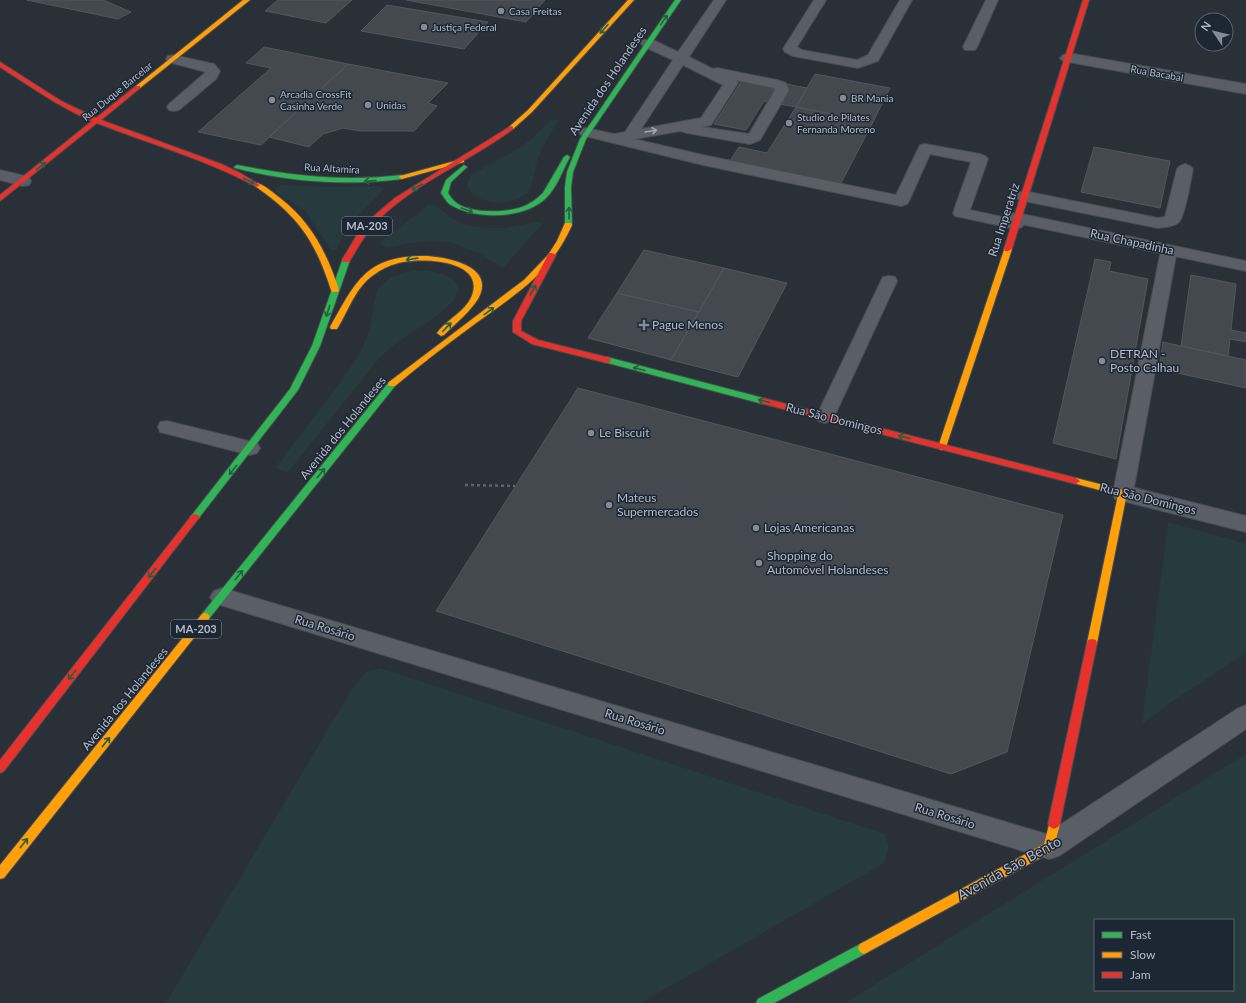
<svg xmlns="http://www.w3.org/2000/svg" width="1246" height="1003" font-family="Lato,sans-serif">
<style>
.green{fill:#273a3e;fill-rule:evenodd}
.building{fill:#444950;stroke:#52575f}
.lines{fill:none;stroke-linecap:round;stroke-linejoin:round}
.lane-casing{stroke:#484c53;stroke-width:2}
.street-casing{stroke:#484c53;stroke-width:2}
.fast-casing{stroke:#484c53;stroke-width:2}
.slow-casing{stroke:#484c53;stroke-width:2}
.jam-casing{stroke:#484c53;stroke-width:2}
.path{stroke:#5d636a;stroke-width:2.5;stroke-dasharray:3 3;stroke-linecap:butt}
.lane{fill:#5a5e66;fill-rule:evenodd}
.street{fill:#5a5e66;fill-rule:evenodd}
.fast{fill:#30b455;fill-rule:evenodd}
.slow{fill:#ff9f0a;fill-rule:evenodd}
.jam{fill:#e5322d;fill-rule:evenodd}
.oneway{stroke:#255f41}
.oneway2{stroke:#a2a9b5}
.poi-dot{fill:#848b96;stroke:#1d2633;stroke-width:1.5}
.labels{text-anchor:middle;stroke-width:3;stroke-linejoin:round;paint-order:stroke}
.far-poi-label{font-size:10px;fill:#b4bcc9;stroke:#1d2633;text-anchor:start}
.far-street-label{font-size:10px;fill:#b4bcc9;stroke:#1d2633}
.shield{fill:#1d2633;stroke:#878f9c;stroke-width:1}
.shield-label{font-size:11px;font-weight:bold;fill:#b4bcc9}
.street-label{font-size:12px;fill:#b4bcc9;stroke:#1d2633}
.poi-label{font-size:12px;fill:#b4bcc9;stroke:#1d2633;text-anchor:start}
.near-street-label{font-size:14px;fill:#b4bcc9;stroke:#1d2633}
</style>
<rect width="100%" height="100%" fill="#2a3038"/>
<path class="green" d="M551 119 559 120C551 132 543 145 538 158 533 171 535 183 527 194 520 197 513 201 506 202 490 205 457 196 471 175L521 147 534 137Z
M281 185 331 187 379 186 383 188 382 191 347 226 336 250H331L304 210 276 192 275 189Z
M428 205H435L453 219 466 225 485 228H504L538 222 543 223 503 268 482 255 452 243 433 241 410 243 388 248 379 244Z
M415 270C429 271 466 273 456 296 449 311 411 332 398 342 392 346 387 352 381 356L288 472 275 468 342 380 361 351 369 332 377 290 391 277Z
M1168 522 1246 544V653L1173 701 1142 724Z
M380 668 885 834 889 847 884 863 641 1003H166L350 692 366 672Z
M1246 754V1003H845ZM1095 920H1233V990H1095Z"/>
<path class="building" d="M27 0H103L131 12 118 19Z
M278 0H352L326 23 265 11Z
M406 0H545L526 22Z
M387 5 488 22 464 49 361 31Z
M264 47 348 64 261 145 198 132 271 68 246 63Z
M348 64 448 83 428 103 437 106 414 131H360L343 128 323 134 309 147 269 137Z
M815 74 890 88 873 122 796 107Z
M745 76 807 88 796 107 764 101 746 130 714 124Z
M796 107 873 122 840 185 730 161 739 147 767 153Z
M1094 147 1170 161 1160 208 1081 192Z
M644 250 724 268 699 312 617 293Z
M1095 259 1111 262 1109 271 1148 279 1116 459 1053 443Z
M724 268 787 283 738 377 671 360Z
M1191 275 1236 284 1231 330 1246 333V342L1230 339 1228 356 1181 346Z
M617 293 699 312 671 360 588 338Z
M1163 342 1246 360V388L1159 369Z
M578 388 1063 515 1007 752 951 774 436 611Z"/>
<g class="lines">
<defs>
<path id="lane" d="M714 0H726L689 57 713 69 717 68 777 80 786 83 789 90 760 140 750 144 687 133 681 131 634 139 703 155 896 195 920 145 925 144 980 154 985 156 988 159 970 210 1022 221 1024 224 1022 227 1016 229 955 216 953 213 971 162 930 154 909 201 907 204 901 206 703 165 581 135 579 132 581 129 586 128 614 134 625 132 673 60 643 46 641 43 643 40H653L678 52ZM683 65 723 85 701 118 641 129ZM736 80 774 88 775 90 749 134 702 127 711 125 738 83Z
M814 0H826L797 47 802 50 857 60 868 55 900 0H912L878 61 858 68 793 56 785 52 783 49Z
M986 0H998L977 47 975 50H965L963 47Z
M173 55 214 64 220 71 216 79 179 110 174 111 169 110 167 107 169 104 206 72 168 62 166 59 168 56Z
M1185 164 1190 166 1193 169C1191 179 1185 216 1179 222 1174 227 1165 227 1158 228L1024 201 1018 199 1016 196 1018 193 1024 191 1158 218 1165 217 1177 169 1180 166Z
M1169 245 1175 247 1177 250 1133 493 1130 498 1123 500 1116 498 1113 493 1161 250 1163 247Z
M889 276 895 277 897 281 834 417 832 421 825 423 818 421 816 417 881 281 883 277Z
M167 421 257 443 260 448 257 453 250 455 160 432 158 427 160 422Z"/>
<path id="street" d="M1068 53 1246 84V94L1063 61 1060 58 1063 55Z
M0 170 29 177 31 181 29 185 23 186 0 180Z
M1017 213 1246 261V271L1011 222 1008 218 1011 214Z
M1123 485 1246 516V532L1115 499 1112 493 1115 487Z
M222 588 1046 834 1237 709 1246 705V729L1059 856 1049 859 214 603 210 597 214 591Z"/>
<path id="fast" d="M675 0H681L586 139 573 172 571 187 572 225 571 227H565V187L567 172 580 139Z
M567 155 570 157C562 171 557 188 545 199 523 219 476 220 451 205 447 203 444 197 441 193L446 180 464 165 467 167 466 168 451 182 448 193C450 196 452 199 454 201 467 214 506 213 522 207 530 204 537 199 543 193L564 157Z
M237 165C292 176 346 182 402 175L405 177 402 179C346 186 290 182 235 168L234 167Z
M343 258H349L350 260 320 346 298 390 198 519H192L190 517 192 515 290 389 312 346Z
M607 357 763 398 767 401 763 404 604 362 603 360 604 358Z
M392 381 395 382 396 384 395 386 208 620H202L200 617 202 614 389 382Z
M864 942 868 944 870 948 868 952 774 1003H756L758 999Z"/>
<path id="slow" d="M243 0H250L140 88H136V86Z
M628 0H634L532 112 513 129H509V127L528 110Z
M462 159 464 160V162L402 179 399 177 400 176Z
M257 183C265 185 273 193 280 198 311 222 327 253 339 290L338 292H332L331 290C315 240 298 216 255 186V184Z
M565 223H571L572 225C550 275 514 295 472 326 446 345 420 365 395 386H389L388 384 389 382 524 280 548 255 557 241Z
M1005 247H1008L1012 249 946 447 942 450 939 449 938 447Z
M428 256C450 258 496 267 478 299 469 313 456 323 444 335L441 336 437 333C447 319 469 310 473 292 481 260 423 258 403 262 393 264 383 268 375 274 355 287 349 310 337 329H331L330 327C357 279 367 255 428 256Z
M1076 478 1123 490 1127 493 1097 643 1096 646 1092 647 1088 646 1087 643 1118 495 1073 483 1072 481 1073 479Z
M205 613 208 614 210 617 208 620 4 878 0 879V865L202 614Z
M1054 819 1058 821 1060 824 1053 851 868 952 864 954 860 952 858 948 860 944 1044 844 1050 821Z"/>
<path id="jam" d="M1083 0H1089L1012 249 1008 251H1005L1004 249Z
M0 62 61 101 96 118 136 86H140V88L101 120 221 164 240 173 260 185 257 187 255 186C205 159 150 144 97 123L0 201V195L92 121C59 107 30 86 0 67Z
M511 126 513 127V129C471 160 419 181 381 217 367 230 359 246 349 262H343L342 260 357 235 375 215 395 198Z
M549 253H552L556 255 521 321V331L538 340 610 358 611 360 610 362 607 363 532 344 513 332V321Z
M763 398 1076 478 1080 481 1076 484 760 403 759 401 760 399Z
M195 514 198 515 200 517 198 519 4 771 0 773V760L192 515Z
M1092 639 1096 640 1097 643 1060 824 1058 827 1054 829 1050 827 1048 824 1087 643 1088 640Z"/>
</defs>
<use href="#lane" class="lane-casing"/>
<use href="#street" class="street-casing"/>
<use href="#fast" class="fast-casing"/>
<use href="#slow" class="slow-casing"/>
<use href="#jam" class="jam-casing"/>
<path class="path" d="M465 485 515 486"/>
<use href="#lane" class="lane"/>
<use href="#street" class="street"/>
<use href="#fast" class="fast"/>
<use href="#slow" class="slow"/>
<use href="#jam" class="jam"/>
</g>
<defs><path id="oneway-shaft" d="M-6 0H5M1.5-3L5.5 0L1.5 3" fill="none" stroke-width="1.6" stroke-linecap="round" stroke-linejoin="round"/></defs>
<g class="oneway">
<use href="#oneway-shaft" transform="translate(664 20) rotate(-55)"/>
<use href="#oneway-shaft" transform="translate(604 29) rotate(132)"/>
<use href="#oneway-shaft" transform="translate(41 166) rotate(-39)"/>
<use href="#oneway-shaft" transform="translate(249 181) rotate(28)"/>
<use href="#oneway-shaft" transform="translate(370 181) rotate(176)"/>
<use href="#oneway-shaft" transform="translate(417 187) rotate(151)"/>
<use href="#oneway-shaft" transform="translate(467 210) rotate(20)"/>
<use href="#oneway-shaft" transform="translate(569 213) rotate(-90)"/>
<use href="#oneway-shaft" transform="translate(412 259) rotate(172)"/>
<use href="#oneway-shaft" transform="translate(533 290) rotate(-61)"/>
<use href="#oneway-shaft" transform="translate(328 311) rotate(108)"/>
<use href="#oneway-shaft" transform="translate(489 311) rotate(-36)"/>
<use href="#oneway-shaft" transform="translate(447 327) rotate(-46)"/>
<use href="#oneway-shaft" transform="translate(639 369) rotate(-166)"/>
<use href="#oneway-shaft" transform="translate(764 401) rotate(-166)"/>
<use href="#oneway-shaft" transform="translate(904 437) rotate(-166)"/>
<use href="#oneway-shaft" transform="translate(233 470) rotate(128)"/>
<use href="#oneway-shaft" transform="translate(321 473) rotate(-51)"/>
<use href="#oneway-shaft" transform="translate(152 573) rotate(128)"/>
<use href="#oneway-shaft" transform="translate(239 575) rotate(-51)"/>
<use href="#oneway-shaft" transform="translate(72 675) rotate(128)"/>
<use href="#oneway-shaft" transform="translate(106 742) rotate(-51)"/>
<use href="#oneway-shaft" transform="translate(24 843) rotate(-51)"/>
</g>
<use class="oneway2" href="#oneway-shaft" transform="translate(651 131) rotate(-9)"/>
<g class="poi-dot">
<circle cx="501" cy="11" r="4"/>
<circle cx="424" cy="27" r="4"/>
<circle cx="843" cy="98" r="4"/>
<circle cx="272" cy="100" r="4"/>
<circle cx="368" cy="105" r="4"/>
<circle cx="789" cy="123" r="4"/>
<path d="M642 319h4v4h4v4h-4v4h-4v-4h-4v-4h4z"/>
<circle cx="1102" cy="361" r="4"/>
<circle cx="591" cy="433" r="4"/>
<circle cx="609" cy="505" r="4"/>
<circle cx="756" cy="528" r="4"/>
<circle cx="759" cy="563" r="4"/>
</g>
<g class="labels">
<g class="far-poi-label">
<text x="509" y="15">Casa Freitas</text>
<text x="432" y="31">Justiça Federal</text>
<text x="280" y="98">Arcadia CrossFit<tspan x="280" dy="12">Casinha Verde</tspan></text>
<text x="851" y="102">BR Mania</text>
<text x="376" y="109">Unidas</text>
<text x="797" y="121">Studio de Pilates<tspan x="797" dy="12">Fernanda Moreno</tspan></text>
</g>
<g class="far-street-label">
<text transform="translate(1157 73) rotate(10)" y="4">Rua Bacabal</text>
<text transform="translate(117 91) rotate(-39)" y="4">Rua Duque Barcelar</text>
<text transform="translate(332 168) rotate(3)" y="4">Rua Altamira</text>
</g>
<g class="shield">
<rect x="342" y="217" width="50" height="18" rx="3"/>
<rect x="171" y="620" width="50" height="18" rx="3"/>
</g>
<g class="shield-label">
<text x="367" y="230">MA-203</text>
<text x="196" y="633">MA-203</text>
</g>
<g class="street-label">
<text transform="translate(608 81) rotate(-56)" y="4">Avenida dos Holandeses</text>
<text transform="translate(1004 220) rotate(-72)" y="4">Rua Imperatriz</text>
<text transform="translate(1132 242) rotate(12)" y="4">Rua Chapadinha</text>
<text transform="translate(834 419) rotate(14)" y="4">Rua São Domingos</text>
<text transform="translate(343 428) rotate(-51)" y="4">Avenida dos Holandeses</text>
<text transform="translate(1148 499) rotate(14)" y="4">Rua São Domingos</text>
<text transform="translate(325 628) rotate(17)" y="4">Rua Rosário</text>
<text transform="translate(125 699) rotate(-51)" y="4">Avenida dos Holandeses</text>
<text transform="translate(635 722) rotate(17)" y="4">Rua Rosário</text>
<text transform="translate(945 816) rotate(17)" y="4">Rua Rosário</text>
</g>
<g class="poi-label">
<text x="652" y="329">Pague Menos</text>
<text x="1110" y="358">DETRAN -<tspan x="1110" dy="14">Posto Calhau</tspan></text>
<text x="599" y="437">Le Biscuit</text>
<text x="617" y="502">Mateus<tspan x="617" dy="14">Supermercados</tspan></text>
<text x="764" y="532">Lojas Americanas</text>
<text x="767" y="560">Shopping do<tspan x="767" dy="14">Automóvel Holandeses</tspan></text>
</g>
<g class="near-street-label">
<text transform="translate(1009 868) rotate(-29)" y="5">Avenida São Bento</text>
</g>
</g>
<rect x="1094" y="919" width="140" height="72" fill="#1d2633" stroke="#59626f"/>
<rect x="1102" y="932" width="20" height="6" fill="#30b455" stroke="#59626f"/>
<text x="1130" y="939" font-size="12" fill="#b4bcc9">Fast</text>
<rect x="1102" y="952" width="20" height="6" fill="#ff9f0a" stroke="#59626f"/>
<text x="1130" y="959" font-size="12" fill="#b4bcc9">Slow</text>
<rect x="1102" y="972" width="20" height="6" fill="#e5322d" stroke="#59626f"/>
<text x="1130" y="979" font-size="12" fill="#b4bcc9">Jam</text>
<g transform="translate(1214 32) rotate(305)"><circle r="19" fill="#1d2633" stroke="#59626f"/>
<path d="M0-3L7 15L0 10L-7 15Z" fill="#848b96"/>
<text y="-6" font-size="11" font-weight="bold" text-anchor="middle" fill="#b4bcc9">N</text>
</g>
</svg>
